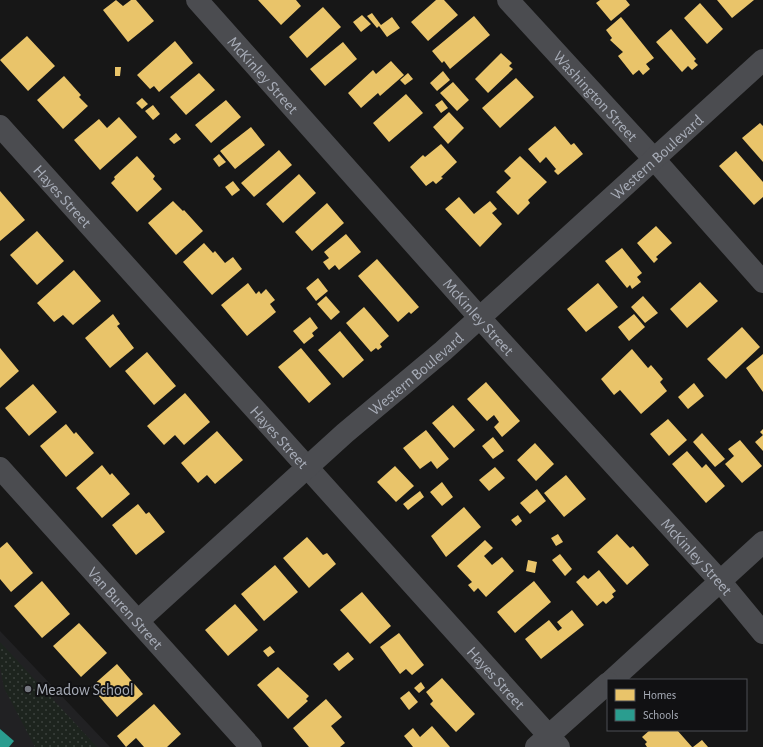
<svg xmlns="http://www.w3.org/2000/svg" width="763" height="747" font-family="'Alegreya Sans',sans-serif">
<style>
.built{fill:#212123}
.park{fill:url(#park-dots)}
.homes{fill:#e9c46a}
.schools{fill:#2a9d8f}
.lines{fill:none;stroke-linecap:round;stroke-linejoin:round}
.minor{stroke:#4b4c50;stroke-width:22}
.poi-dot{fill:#757880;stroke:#111113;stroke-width:1.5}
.labels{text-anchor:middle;stroke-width:4;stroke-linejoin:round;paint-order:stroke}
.street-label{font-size:16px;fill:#a8adb8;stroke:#111113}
.poi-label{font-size:16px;fill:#a8adb8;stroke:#111113;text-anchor:start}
</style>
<defs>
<pattern id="park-dots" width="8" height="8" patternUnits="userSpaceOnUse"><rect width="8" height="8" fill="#1d241e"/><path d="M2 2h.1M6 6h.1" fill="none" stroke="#3b413d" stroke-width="1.8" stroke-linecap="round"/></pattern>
</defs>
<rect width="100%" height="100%" fill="#171717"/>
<path class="built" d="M0 631 110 747H0Z"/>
<path class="park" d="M0 642 97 747H35L4 688 0 666Z"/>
<path class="homes" d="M116 0 123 6 131 0H136L154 21 128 42 103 10Z
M258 0H296L301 6 281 25Z
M436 0H444L458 15 428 41 411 22Z
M600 0H626L630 5 611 21 596 3Z
M717 0H754L732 18Z
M700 3 723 29 707 44 684 18Z
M323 7 341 27 307 58 289 37Z
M372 13 381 25 392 17 400 28 387 37 379 26 377 28 367 16Z
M362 15 371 24 361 32 353 22Z
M474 16 490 35 450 69 444 61 442 63 432 51Z
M621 17 654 58 646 64 650 69 643 75 639 70 633 75 618 56 623 52 610 40 612 38 606 30Z
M671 29 696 59 694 61 698 65 692 70 688 66 682 72 656 42Z
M27 36 55 66 28 91 0 60Z
M175 41 193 63 159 92 154 86 150 89 137 75Z
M343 42 357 59 325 86 310 69Z
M501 53 512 63 509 66 513 69 488 93 475 79Z
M391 61 404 75 380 96 378 93 361 108 348 93 373 70 376 74Z
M115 67H121L120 76H115Z
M443 71 450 80 437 91 430 83Z
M199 73 215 90 186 115 170 97Z
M408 73 413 79 405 85 400 80Z
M64 76 81 95 79 97 88 106 63 129 37 100Z
M516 78 534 97 500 128 482 108Z
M453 82 469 100 457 111 440 93Z
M406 94 423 113 389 142 373 123Z
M142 98 148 104 142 109 136 103Z
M226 100 241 117 211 143 195 125Z
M442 100 448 108 441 113 435 105Z
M153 105 160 114 153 120 145 111Z
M449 112 464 128 448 144 433 127Z
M119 117 137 137 100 170 74 140 99 119 107 128Z
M760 123 763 126V162L742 138Z
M555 126 571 145 574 143 583 154 558 175 554 171 556 169 546 157 540 163 528 149Z
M251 127 265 145 235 169 220 151Z
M176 133 181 139 174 144 169 139Z
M441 144 457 162 441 177 443 178 436 184 433 181 426 186 410 167 423 155 425 157Z
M279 150 292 165 254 197 241 183Z
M736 151 763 182V197L754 205 719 166Z
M219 154 226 162 219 167 213 159Z
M137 156 155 176 153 179 162 189 137 212 111 183 115 179 114 177Z
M520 156 547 182 528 200 530 203 518 215 496 192 511 178 504 171Z
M299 174 316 193 283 223 266 204Z
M233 181 240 190 232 196 225 187Z
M0 191 25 220 0 241Z
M459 197 474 214 490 201 497 209 492 213 502 224 480 247 445 209Z
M173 201 183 211 184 210 203 231 176 255 148 223Z
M327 203 344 223 312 251 295 232Z
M656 226 672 243 656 257 658 259 654 263 637 243Z
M37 231 64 261 37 285 10 255Z
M346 234 361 252 339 270 335 265 329 270 323 262 329 258 324 252Z
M204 243 213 253 215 251 225 263 233 257 242 269 212 295 183 262Z
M622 248 642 273 637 277 641 282 632 289 630 285 627 288 605 261Z
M377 259 419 307 411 314 409 312 398 322 358 276Z
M74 270 101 301 73 325 63 315 54 322 37 303Z
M318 278 328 291 316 301 306 288Z
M700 282 718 301 687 328 670 309Z
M248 283 256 294 259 291 261 294 266 289 275 300 270 304 276 312 247 336 221 305Z
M598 283 618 307 586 332 567 309Z
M326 296 340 312 331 320 317 304Z
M643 296 658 313 645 323 631 307Z
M364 307 389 336 380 344 382 347 378 350 376 348 371 352 346 323Z
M113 314 120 324 117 326 134 348 110 368 85 338Z
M634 314 645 327 629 341 618 327Z
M310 317 318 328 312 333 314 336 304 344 293 331Z
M742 327 760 347 726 379 707 359Z
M340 331 364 360 343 378 318 350Z
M0 348 19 371 0 388Z
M301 348 331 384 309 403 278 367Z
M632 349 648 368 651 365 663 379 660 382 667 391 641 414 620 390 614 395 601 379Z
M147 352 176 386 154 405 125 371Z
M763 354V392L746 368Z
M486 382 520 421 502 437 494 427 499 422 494 415 487 421 467 399Z
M694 383 704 396 688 409 678 397Z
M33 384 57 412 29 436 5 408Z
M185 393 210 422 184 445 175 435 164 445 147 426Z
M453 405 475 430 454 448 432 423Z
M668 419 687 440 669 456 650 434Z
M66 424 74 434 76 432 94 453 66 477 40 446Z
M763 429V451L755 442 763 435 760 432Z
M426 430 449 459 437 469 431 461 420 469 403 448Z
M217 431 243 460 215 484 207 475 198 483 181 463Z
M702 433 725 459 715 467 693 442Z
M493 437 504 451 493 459 482 446Z
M740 440 762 466 742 483 725 464 734 456 728 449Z
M535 443 554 464 536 481 517 460Z
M687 451 702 468 706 464 725 486 706 503 672 464Z
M102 465 110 475 112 473 130 494 102 518 76 488Z
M395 466 414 486 396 502 377 482Z
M495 467 505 478 489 491 479 480Z
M566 475 586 499 564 517 544 493Z
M442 482 453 497 442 506 430 492Z
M537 489 546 501 530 514 520 503Z
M420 491 424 497 408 510 403 504Z
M138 504 146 514 149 512 165 532 136 555 112 525Z
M464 507 481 527 446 557 431 536Z
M518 515 522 521 516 526 511 520Z
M558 534 563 542 556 546 551 538Z
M617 534 630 548 633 546 649 565 627 585 597 552Z
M307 537 323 555 327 553 336 564 309 588 283 558Z
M485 540 493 548 484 556 492 565 502 557 514 571 486 597 478 588 474 592 468 585 472 582 457 566Z
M7 542 33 573 11 592 0 579V548Z
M560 554 572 569 565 576 552 560Z
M528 560 537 562 535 573 526 571Z
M275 565 298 592 264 621 241 594Z
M599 570 616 591 612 594 614 597 606 604 603 601 597 606 576 582 584 575 588 579Z
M42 581 70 614 42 638 14 606Z
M534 581 551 602 515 633 497 612Z
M362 592 391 626 370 644 340 610Z
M235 604 258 630 228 656 205 630Z
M572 610 584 625 541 659 525 639 549 620 558 631 562 628 557 622Z
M79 623 107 653 81 677 53 646Z
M399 633 424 665 412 675 406 669 400 674 380 647Z
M270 646 275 652 268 657 263 651Z
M348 652 354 659 339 671 333 664Z
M117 664 143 694 117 717 91 687Z
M278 667 309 696 306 699 308 701 288 719 257 685Z
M442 678 475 714 456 732 430 704 433 701 426 692Z
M421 682 425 688 419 693 414 688Z
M409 691 418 702 409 710 400 698Z
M326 699 342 717 331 726 345 743 340 747H309L293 728Z
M154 704 181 734 167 747H144L136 738 126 747 117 736Z
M432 726 450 747H413L404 736 413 728 420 737Z
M650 730H677L692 747H647L645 744 647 742 642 737Z
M702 740 708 747H693Z"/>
<path class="schools" d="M0 729 14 741 9 747H0Z"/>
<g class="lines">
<g class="minor">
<path id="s1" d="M197 0 479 317 720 581 763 633"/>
<path id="s2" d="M508 0 654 159 763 282"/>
<path id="s3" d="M0 126 559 747"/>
<path id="s4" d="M0 468 251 747"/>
<path id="s5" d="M138 621 345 433 443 351 763 60"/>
<path d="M612 680 763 542"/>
<path d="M536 747 608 683"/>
</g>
</g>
<circle class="poi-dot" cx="28" cy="689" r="4"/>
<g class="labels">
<g class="street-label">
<text dy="6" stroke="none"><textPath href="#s1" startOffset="100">McKinley Street</textPath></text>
<text dy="6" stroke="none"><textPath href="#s2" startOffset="130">Washington Street</textPath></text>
<text dy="6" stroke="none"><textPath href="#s5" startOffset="696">Western Boulevard</textPath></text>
<text dy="6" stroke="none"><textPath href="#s3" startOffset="94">Hayes Street</textPath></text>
<text dy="6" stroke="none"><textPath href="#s1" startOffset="424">McKinley Street</textPath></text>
<text dy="6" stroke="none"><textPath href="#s5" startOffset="372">Western Boulevard</textPath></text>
<text dy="6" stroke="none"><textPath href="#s3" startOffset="418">Hayes Street</textPath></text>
<text dy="6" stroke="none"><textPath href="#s1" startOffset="748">McKinley Street</textPath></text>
<text dy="6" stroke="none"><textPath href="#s4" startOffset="188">Van Buren Street</textPath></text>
<text dy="6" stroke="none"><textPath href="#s3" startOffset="742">Hayes Street</textPath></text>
</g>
<g class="poi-label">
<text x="36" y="695">Meadow School</text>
</g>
</g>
<rect x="607" y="679" width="140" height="52" fill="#111113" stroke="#4d4f55"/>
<rect x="615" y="689" width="20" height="12" fill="#e9c46a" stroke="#4d4f55"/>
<text x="643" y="699" font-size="12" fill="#a8adb8">Homes</text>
<rect x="615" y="709" width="20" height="12" fill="#2a9d8f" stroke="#4d4f55"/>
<text x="643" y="719" font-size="12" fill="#a8adb8">Schools</text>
</svg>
